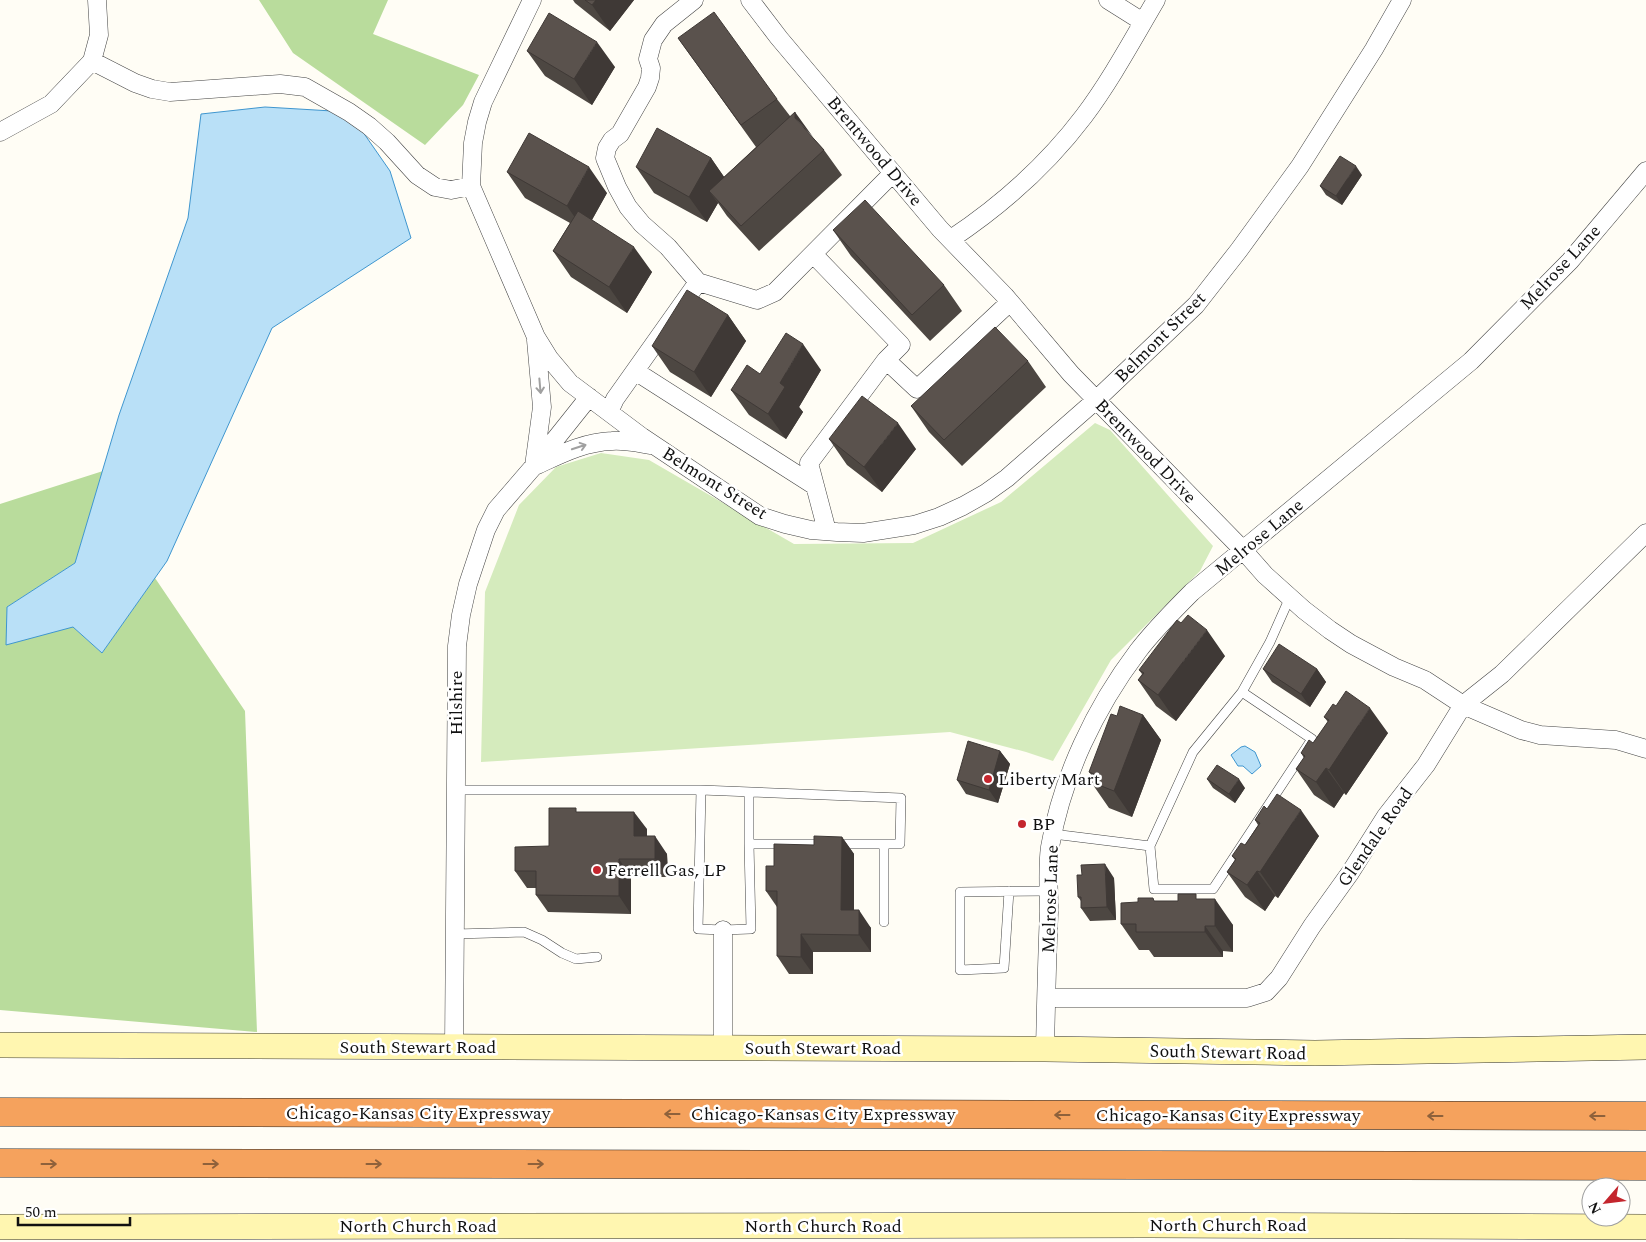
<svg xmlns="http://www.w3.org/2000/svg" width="1646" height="1242" font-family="Spectral,serif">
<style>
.green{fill:#d5ebbd}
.forest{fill:#b9dc9c}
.water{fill:#b9e0f7;stroke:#3f96cf}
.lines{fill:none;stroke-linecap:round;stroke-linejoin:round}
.lane-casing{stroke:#444;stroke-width:10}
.street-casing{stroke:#444;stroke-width:19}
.secondary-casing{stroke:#333;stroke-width:26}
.highway-casing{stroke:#222;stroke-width:29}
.lane{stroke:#fff;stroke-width:9}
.street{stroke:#fff;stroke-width:18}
.secondary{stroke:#fff6b0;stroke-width:25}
.highway{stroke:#f5a25d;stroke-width:28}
.wall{fill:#4d4742}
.shaded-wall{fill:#3f3936}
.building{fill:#5a524d;stroke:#3f3936}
.oneway{stroke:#a0a0a0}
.oneway2{stroke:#8e613b}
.poi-dot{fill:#c4262e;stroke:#fff;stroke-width:2}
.labels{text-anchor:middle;stroke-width:5;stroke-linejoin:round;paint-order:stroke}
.street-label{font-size:18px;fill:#111;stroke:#fff}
.poi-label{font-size:18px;fill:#111;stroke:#fff;text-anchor:start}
</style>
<rect width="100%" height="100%" fill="#fffdf5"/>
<path class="green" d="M1095 423 1110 430 1213 546 1200 571 1111 660 1053 761 1026 752 950 732 481 762 485 592 519 505 556 467 601 453 649 460 794 544 913 543 1001 502Z"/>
<path class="forest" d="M259 0H388L373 34 479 75 463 105 425 145 293 53Z
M103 471 75 563 7 607 73 627 102 653 155 578 245 711 257 1032 0 1010V504Z"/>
<path class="water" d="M265 107 349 112 390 171 411 238 272 328 167 561 102 653 73 627 6 645 7 607 75 563 119 415 188 218 201 114Z
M1245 746 1255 752 1261 766 1252 774 1243 766H1238L1231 755 1241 747Z"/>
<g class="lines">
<defs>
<path id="lane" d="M1242 692 1270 642 1290 597
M456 790H701L698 929 723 930 751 929 749 844V792
M701 790 901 798 900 844H749
M1053 834 1150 846 1154 889H1213L1312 739 1242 692 1193 752 1150 846
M1009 891 1004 968 960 970V892L1049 891
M884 922V844
M455 934 524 932 542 940 562 953 576 959 597 957"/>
<path id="street" d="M532 0 483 102 477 122 473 143 471 186 536 337 549 358 570 383 642 437 760 516 785 524 811 530 837 532 863 533 914 525 939 517 963 506 986 493 1007 478 1096 400 1196 305 1239 250 1300 166 1374 49 1402 0
M694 0 664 24 653 40 648 59 651 68 650 78 647 87 620 134 612 140 607 148 605 158 617 187 628 207 642 224 668 247 698 282 757 300 775 292 893 173
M750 0 779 38 940 229 1005 296 1071 374 1243 550 1265 575 1304 610 1330 630 1351 644 1394 667 1425 680 1463 705 1521 730 1540 735 1616 740 1646 749
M1108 0 1143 22
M92 61 135 83 152 89 170 92 280 84 305 87 349 112 369 126 387 142 417 175 435 187 451 190 471 186
M0 132 51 104 92 61 99 35 97 0
M951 239C1002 205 1047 165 1084 116 1111 80 1133 39 1156 0
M813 254 901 345 886 360 917 389 1010 302
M635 371 815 486
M609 412 615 399 698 282
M537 465C561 454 584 442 612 441 624 440 638 443 651 445
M534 466 542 407 536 340
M827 531 809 463 886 360
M1047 998H1247L1266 992 1279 978 1312 926 1350 873 1386 816 1426 765 1463 705 1502 674 1646 533
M454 1048 457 646 461 615 468 584 486 530 496 510 534 466 589 397
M723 1048V930
M1045 1049C1046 1003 1047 957 1049 912 1049 891 1047 868 1050 847 1062 777 1095 708 1138 651 1154 630 1173 611 1192 592L1471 361 1570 261 1646 171"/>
<path id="secondary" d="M0 1045 1045 1049 1315 1053 1646 1047
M0 1227 1148 1225 1646 1227"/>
<path id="highway" d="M0 1112 1646 1116
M0 1163 1646 1166"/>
</defs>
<use href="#lane" class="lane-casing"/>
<use href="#street" class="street-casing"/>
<use href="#secondary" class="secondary-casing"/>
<use href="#highway" class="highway-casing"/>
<use href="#lane" class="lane"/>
<use href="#street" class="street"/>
<use href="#secondary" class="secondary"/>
<use href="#highway" class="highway"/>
</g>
<path class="wall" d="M573 0H634L610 31 575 3Z
M678 38 777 99 790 116 813 138 824 150 842 175 759 251 727 216 718 203 707 222 654 193 636 167 711 158 724 177 756 147Z
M527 51 615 67 592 105 545 76Z
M507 172 607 193 592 220 652 272 627 313 571 277 553 251 570 223 525 198Z
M1362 175 1342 205 1326 195 1320 186Z
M833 230 944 285 962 311 930 341 851 256Z
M728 315 746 341 711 397 670 372 652 346Z
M1028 361 1046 387 962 466 929 432 911 406Z
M821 370 799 407 803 412 786 439 749 415 731 390 760 374Z
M829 439 916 449 882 492 847 465Z
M1225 656 1176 721 1156 706 1138 680 1142 674 1139 670Z
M1263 669H1317L1326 682 1310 707 1272 682Z
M1143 715 1161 740 1132 817 1109 808 1091 782 1093 777 1089 772 1117 716Z
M1324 717 1388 733 1346 795 1344 793 1334 808 1314 795 1296 769 1304 758 1301 753 1313 743 1328 722Z
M1000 751 1010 764 998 803 966 794 957 780Z
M1207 779 1245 788 1235 803 1213 788Z
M1267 809 1319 836 1278 898 1275 896 1265 911 1245 897 1227 872 1235 860 1232 856 1245 845 1258 825 1255 820Z
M578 812 647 829V836L667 854 668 877H631V914L548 912 536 895V888H527L515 871 549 846Z
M842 837 854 854V910L871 928V952H813V974H789L777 956V907L766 891 774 866 814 845Z
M1082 875 1114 878 1116 920 1090 921 1081 908V901L1078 897Z
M1199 899 1233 925V952L1223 951V957H1154L1149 950H1139L1121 924 1138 902 1178 901Z"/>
<path class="shaded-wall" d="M596 0H634L610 31 592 5Z
M597 42 615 67 592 105 574 79Z
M795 112 813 137 795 118Z
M711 158 729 184 709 191 718 203 707 222 689 197Z
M1356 166 1362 175 1342 205 1336 196Z
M589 167 607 193 585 232 567 206Z
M634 247 652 272 627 313 609 287Z
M728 315 746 341 711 397 694 372Z
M803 344 821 370 799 407 803 412 786 439 768 414 780 383Z
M898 423 916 449 882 492 864 467Z
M1207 630 1225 656 1176 721 1158 695Z
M1317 669 1326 682 1310 707 1301 694Z
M1370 708 1388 733 1346 795 1329 770Z
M1143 715 1161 740 1132 817 1114 791Z
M1000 751 1010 764 998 803 989 790Z
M1326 768 1344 793 1334 808 1316 782Z
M1239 779 1245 788 1235 803 1229 794Z
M1301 810 1319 836 1278 898 1260 872Z
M634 812 647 829V854L634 836Z
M655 836 667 854 668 877 655 859Z
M842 837 854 854V928L841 910Z
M619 859 631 877V914L619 896Z
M1105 864 1114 878 1116 920 1107 907Z
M1257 871 1275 896 1265 911 1247 885Z
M1215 899 1233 925V952L1215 926Z
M859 910 871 928V952L859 935Z
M1205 926 1223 951V957L1205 932Z
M801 934 813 952V974L801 957Z"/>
<path class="building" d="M585 0H596L592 5Z
M714 12 777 99 741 125 678 38Z
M549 13 597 42 574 79 527 51Z
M795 112V118L824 150 741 226 709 191Z
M657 128 711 158 689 197 636 167Z
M529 133 589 167 567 206 507 172Z
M1340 156 1356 166 1336 196 1320 186Z
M865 200 944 285 912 315 833 230Z
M578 211 634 247 609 287 553 251Z
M687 290 728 315 694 372 652 346Z
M995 327 1028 361 944 440 911 406Z
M786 333 803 344 780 383 785 387 768 414 731 390 747 365 760 374Z
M862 396 898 423 864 467 829 439Z
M1188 615 1207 630 1158 695 1138 680 1144 673 1139 670 1177 620 1181 623Z
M1279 644 1317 669 1301 694 1263 669Z
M1346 691 1370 708 1329 770 1326 768 1316 782 1296 769 1305 756 1301 753 1309 740 1313 743 1329 720 1324 717 1333 704 1336 706Z
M1120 706 1143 715 1114 791 1091 782 1094 774 1089 772 1111 714 1117 716Z
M968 741 1000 751 989 790 957 780Z
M1217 765 1239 779 1229 794 1207 779Z
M1277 794 1301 810 1260 872 1257 871 1247 885 1227 872 1236 859 1232 856 1241 843 1245 845 1260 823 1255 820 1264 806 1267 809Z
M549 808H576V812H634V836H655V859H619V896L536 895V871H515V847L549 846Z
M814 836 842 837 841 910H859V935L801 934V957L777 956V891H766V866H774V844L814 845Z
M1105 864 1107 907 1081 908V897H1078L1077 875H1082L1081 865Z
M1178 894H1196V899H1215V926H1205V932H1136V924H1121V903L1138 902V898H1153L1154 901H1178Z"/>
<defs><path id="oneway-shaft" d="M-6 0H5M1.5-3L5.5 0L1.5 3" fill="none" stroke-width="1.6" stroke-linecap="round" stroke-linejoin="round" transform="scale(1.25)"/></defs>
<g class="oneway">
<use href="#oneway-shaft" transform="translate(540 386) rotate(85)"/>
<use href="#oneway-shaft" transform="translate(579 447) rotate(-18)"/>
</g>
<g class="oneway2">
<use href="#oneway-shaft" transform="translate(672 1114) rotate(-180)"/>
<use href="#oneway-shaft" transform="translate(1062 1115) rotate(-180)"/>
<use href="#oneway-shaft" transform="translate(1435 1116) rotate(-180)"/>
<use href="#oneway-shaft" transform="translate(1597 1116) rotate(-180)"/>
<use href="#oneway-shaft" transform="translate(49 1164)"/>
<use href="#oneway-shaft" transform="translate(211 1164)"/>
<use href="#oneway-shaft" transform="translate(374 1164)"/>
<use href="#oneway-shaft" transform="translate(536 1164)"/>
</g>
<g class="poi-dot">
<circle cx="988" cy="779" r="5"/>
<circle cx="1022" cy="824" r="5"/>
<circle cx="597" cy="870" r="5"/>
</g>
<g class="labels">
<g class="street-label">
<text transform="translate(875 151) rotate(50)" y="6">Brentwood Drive</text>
<text transform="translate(1560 267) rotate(-47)" y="6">Melrose Lane</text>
<text transform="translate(1160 337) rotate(-45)" y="6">Belmont Street</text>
<text transform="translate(1146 451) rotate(46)" y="6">Brentwood Drive</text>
<text transform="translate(715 483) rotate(32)" y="6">Belmont Street</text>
<text transform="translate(1259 537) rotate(-40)" y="6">Melrose Lane</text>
<text transform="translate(456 703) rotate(-90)" y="6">Hilshire</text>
<text transform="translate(1375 837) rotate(-55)" y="6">Glendale Road</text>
<text transform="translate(1050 899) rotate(-88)" y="6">Melrose Lane</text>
<text x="418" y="1053">South Stewart Road</text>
<text x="823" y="1054">South Stewart Road</text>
<text transform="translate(1228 1052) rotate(1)" y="6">South Stewart Road</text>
<text x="418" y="1119">Chicago-Kansas City Expressway</text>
<text x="823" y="1120">Chicago-Kansas City Expressway</text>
<text x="1228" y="1121">Chicago-Kansas City Expressway</text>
<text x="1228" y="1231">North Church Road</text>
<text x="418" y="1232">North Church Road</text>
<text x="823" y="1232">North Church Road</text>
</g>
<g class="poi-label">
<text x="998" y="785">Liberty Mart</text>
<text x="1032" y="830">BP</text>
<text x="607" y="876">Ferrell Gas, LP</text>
</g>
</g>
<g transform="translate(1606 1202) rotate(242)"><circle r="24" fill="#ffffff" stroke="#a0a0a0"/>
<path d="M0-4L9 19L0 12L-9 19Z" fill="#c4262e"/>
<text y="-8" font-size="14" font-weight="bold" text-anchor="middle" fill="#111111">N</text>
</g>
<path d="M18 1217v8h112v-8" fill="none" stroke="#111111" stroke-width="2.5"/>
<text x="25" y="1217" font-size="15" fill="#111111" stroke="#ffffff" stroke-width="4" paint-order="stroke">50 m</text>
</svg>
